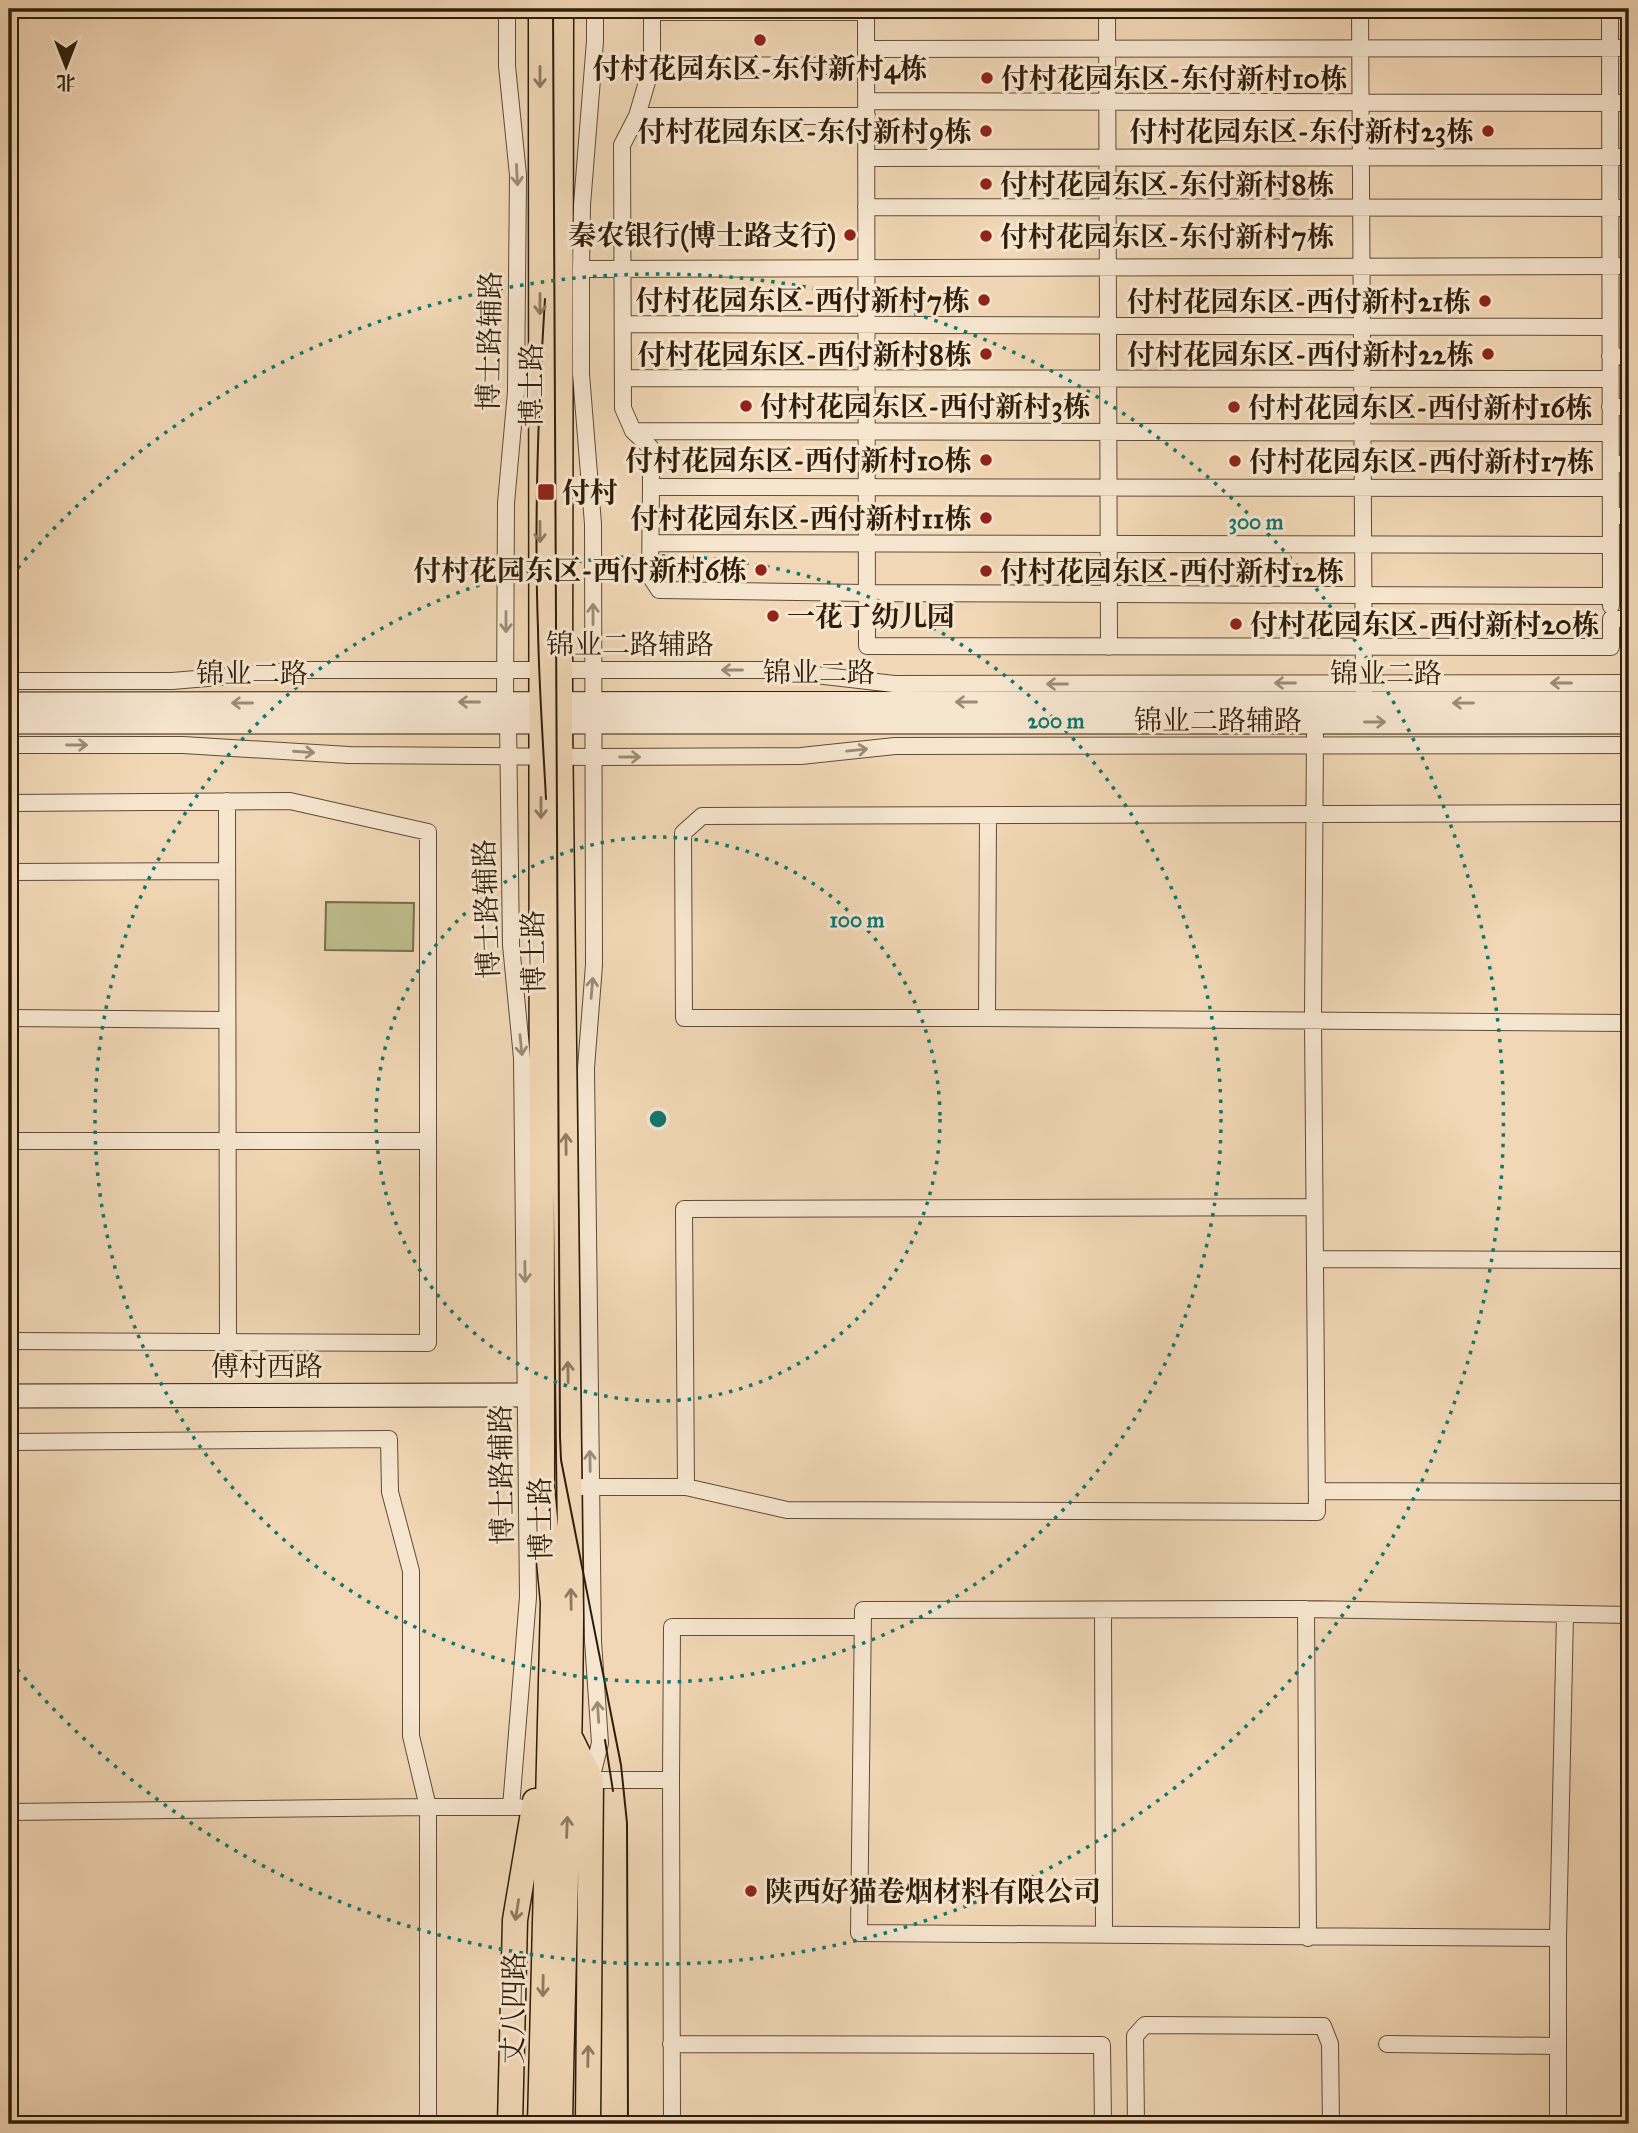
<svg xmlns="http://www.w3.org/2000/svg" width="1638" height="2133" font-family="'IM FELL Great Primer','Noto Serif SC',serif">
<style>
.green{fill:#bdbd8b;stroke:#766e4c;stroke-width:2}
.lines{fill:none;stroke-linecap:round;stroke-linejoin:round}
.street-casing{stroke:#604c36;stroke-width:18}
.secondary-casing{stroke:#301e0c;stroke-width:25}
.primary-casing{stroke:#301e0c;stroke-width:27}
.street{stroke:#f6e5cf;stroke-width:16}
.secondary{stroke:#f6e5cf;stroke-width:23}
.primary{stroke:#f1d7b5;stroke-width:24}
.tram{stroke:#301e0c;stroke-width:2}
.oneway{stroke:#907a60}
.oneway2{stroke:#9d8b77}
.ring{fill:none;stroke:#0f766e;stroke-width:3.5;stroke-dasharray:3.5 7}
.poi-dot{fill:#8f2418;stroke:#f6e5cf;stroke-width:2.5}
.labels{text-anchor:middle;stroke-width:6;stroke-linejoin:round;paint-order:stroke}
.poi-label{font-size:28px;font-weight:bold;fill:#301e0c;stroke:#f6e5cf;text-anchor:start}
.street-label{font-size:28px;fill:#301e0c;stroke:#f6e5cf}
.centre{fill:#0f766e;stroke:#f6e5cf;stroke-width:3.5}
.ring-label{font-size:21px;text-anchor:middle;font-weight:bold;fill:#0f766e;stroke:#f6e5cf;stroke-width:6;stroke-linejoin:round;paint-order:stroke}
</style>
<rect width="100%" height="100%" fill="#f1d7b5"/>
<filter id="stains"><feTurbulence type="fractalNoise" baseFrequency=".00286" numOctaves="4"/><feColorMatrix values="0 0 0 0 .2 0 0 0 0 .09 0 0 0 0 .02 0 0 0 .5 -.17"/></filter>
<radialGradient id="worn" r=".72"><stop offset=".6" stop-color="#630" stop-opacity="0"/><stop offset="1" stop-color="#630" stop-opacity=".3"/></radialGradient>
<path class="green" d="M326 902 414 903 413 951 325 950Z"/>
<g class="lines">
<defs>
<path id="street" d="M507 9V66L518 175 516 392 506 503 505 702 508 722 511 945 522 1058 528 1597 511 1807
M595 9V41L582 205 581 269V374L593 524 594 965 586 1068 593 1641 600 1743 591 1780H671L672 2124
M866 9 867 646 1611 647V619H1629
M1107 9 1109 647
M1360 9 1364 693
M1610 9 1611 606
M652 12H866
M866 49 1629 48
M652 65 866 66
M867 101 1629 103
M637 116H867
M866 158 1629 157
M866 207 1629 208
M581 269 1629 266
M623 324 1610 327
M1610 356 1629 357
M623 378 1609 379
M1610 407H1629
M633 431 1610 433
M1611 464H1629
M651 487V448L633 431 623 408 622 145 637 116 652 65V9
M1610 488 651 487 650 576 659 590 867 593 1611 596
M1611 516H1629
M651 543 1611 545
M9 681H172L303 670H772L894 684 1629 683
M9 745H183L349 755 594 757 801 756 895 746 1629 745
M227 801 228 1342
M9 803 290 801 428 832V1343L9 1341
M1629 813 702 816 683 833 684 1018H987L1629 1023
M9 872 227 871
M9 1018 227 1020
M987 1018 988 815
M9 1141H427
M1315 1259 1629 1260
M9 1442 389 1439 390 1492 411 1571V1736L428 1807H519
M583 1487H686L787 1510 1317 1512 1313 1020 1315 735
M686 1487 684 1209 1314 1207
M1317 1491 1629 1492
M1306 1609 1308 1938
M1103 1610 1104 1935
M671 1780 672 1627H863
M9 1812 428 1807V2124
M1558 1938 859 1933 863 1610 1306 1609 1629 1615
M671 2044 1102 2045 1103 2124
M1387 2044 1557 2046
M1136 2124 1135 2036 1145 2025 1323 2026 1330 2044 1331 2124
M1558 2124V1938L1565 1615"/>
<path id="secondary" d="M9 704 1629 703
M9 722H1629
M9 1396 526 1395"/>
<path id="primary" d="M572 1741 591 1780 588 2124
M510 2124 515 1920 535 1801
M540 2124 553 1602 542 1487 541 9
M560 2124C563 1955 570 1785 571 1616L560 722 561 9"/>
</defs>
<use href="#street" class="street-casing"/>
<use href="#secondary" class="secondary-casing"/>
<use href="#primary" class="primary-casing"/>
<use href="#street" class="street"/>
<use href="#secondary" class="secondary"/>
<use href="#primary" class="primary"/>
<path class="tram" d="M553 9 560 1437 561 1460 621 1765 627 1823 628 2124
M545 299C538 409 534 519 538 629 539 686 543 742 546 799
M605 1740 613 1791"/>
</g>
<defs><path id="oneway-shaft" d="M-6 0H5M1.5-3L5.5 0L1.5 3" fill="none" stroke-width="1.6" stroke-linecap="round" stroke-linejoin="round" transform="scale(1.75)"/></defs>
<g class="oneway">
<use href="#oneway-shaft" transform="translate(540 77) rotate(90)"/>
<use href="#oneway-shaft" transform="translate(540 304) rotate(90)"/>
<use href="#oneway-shaft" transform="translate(540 532) rotate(90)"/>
<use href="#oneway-shaft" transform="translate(541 808) rotate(90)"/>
<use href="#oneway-shaft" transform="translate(566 1144) rotate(-91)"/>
<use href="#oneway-shaft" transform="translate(568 1372) rotate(-91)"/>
<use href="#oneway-shaft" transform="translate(571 1599) rotate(-91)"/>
<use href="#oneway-shaft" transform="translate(567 1827) rotate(-88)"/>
<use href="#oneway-shaft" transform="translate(517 1910) rotate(99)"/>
<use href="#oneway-shaft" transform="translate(543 1986) rotate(91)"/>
<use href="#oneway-shaft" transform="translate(588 2056) rotate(-89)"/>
</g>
<g class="oneway2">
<use href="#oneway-shaft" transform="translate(517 175) rotate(87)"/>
<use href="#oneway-shaft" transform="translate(593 614) rotate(-90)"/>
<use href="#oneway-shaft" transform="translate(506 622) rotate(90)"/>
<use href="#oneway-shaft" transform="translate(732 670) rotate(-180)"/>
<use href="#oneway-shaft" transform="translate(1285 683) rotate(180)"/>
<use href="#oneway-shaft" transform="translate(1561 683) rotate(-180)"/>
<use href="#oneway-shaft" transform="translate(1057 684) rotate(180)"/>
<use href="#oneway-shaft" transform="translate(469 702) rotate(180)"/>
<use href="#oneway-shaft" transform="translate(966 702) rotate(-180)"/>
<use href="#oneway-shaft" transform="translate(242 703) rotate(180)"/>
<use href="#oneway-shaft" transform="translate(1463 703) rotate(-180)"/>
<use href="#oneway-shaft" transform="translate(1375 722)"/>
<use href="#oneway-shaft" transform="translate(77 745)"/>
<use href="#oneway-shaft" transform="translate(857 750) rotate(-6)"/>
<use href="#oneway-shaft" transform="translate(304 752) rotate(4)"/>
<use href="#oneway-shaft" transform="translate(630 757)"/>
<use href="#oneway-shaft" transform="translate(592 988) rotate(-85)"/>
<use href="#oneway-shaft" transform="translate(521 1045) rotate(84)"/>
<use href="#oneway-shaft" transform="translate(525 1272) rotate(89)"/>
<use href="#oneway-shaft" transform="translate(590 1461) rotate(-91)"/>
<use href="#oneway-shaft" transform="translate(598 1712) rotate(-94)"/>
</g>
<g class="ring">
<circle cx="658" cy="1119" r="282"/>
<circle cx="658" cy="1119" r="563"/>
<path d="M11 576A845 845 0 1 1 11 1662"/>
</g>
<g class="poi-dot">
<circle cx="760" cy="40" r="7"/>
<circle cx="987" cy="78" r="7"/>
<circle cx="986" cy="131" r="7"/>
<circle cx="1488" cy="131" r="7"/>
<circle cx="986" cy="184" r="7"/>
<circle cx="850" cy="235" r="7"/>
<circle cx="986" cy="236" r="7"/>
<circle cx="984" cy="300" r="7"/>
<circle cx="1485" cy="301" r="7"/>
<circle cx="986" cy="354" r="7"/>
<circle cx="1488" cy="354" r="7"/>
<circle cx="746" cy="406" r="7"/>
<circle cx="1234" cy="407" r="7"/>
<circle cx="986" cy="460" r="7"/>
<circle cx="1235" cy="461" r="7"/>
<rect x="537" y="483" width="18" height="18" rx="3.5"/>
<circle cx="986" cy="518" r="7"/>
<circle cx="761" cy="570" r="7"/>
<circle cx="986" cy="571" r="7"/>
<circle cx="773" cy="616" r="7"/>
<circle cx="1236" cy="624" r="7"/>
<circle cx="751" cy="1891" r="7"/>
</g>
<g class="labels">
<g class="poi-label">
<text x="760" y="78" text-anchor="middle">付村花园东区-东付新村4栋</text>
<text x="1001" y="88">付村花园东区-东付新村10栋</text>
<text x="972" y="141" text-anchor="end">付村花园东区-东付新村9栋</text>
<text x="1474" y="141" text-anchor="end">付村花园东区-东付新村23栋</text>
<text x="1000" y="194">付村花园东区-东付新村8栋</text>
<text x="836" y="245" text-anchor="end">秦农银行(博士路支行)</text>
<text x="1000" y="246">付村花园东区-东付新村7栋</text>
<text x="970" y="310" text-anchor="end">付村花园东区-西付新村7栋</text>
<text x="1471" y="311" text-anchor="end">付村花园东区-西付新村21栋</text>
<text x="972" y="364" text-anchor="end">付村花园东区-西付新村8栋</text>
<text x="1474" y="364" text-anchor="end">付村花园东区-西付新村22栋</text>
<text x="760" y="416">付村花园东区-西付新村3栋</text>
<text x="1248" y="417">付村花园东区-西付新村16栋</text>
<text x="972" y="470" text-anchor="end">付村花园东区-西付新村10栋</text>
<text x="1249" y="471">付村花园东区-西付新村17栋</text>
<text x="562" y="502">付村</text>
<text x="972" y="528" text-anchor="end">付村花园东区-西付新村11栋</text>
<text x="747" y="580" text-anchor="end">付村花园东区-西付新村6栋</text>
<text x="1000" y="581">付村花园东区-西付新村12栋</text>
<text x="787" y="626">一花丁幼儿园</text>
<text x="1250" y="634">付村花园东区-西付新村20栋</text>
<text x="765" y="1901">陕西好猫卷烟材料有限公司</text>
</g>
<g class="street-label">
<text transform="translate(489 341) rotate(-89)" y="10">博士路辅路</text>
<text transform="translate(531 385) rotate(-90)" y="10">博士路</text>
<text x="630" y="654">锦业二路辅路</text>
<text x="819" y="682">锦业二路</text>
<text x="252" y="683">锦业二路</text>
<text x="1386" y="683">锦业二路</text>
<text x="1218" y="730">锦业二路辅路</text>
<text transform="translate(486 909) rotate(-92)" y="10">博士路辅路</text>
<text transform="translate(533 952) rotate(-91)" y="10">博士路</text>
<text x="267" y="1376">傅村西路</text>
<text transform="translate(501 1475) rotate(-91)" y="10">博士路辅路</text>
<text transform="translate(540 1519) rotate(-91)" y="10">博士路</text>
<text transform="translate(513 2008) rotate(-89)" y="10">丈八四路</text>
</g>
</g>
<circle cx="658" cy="1119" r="10" class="centre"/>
<g class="ring-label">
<text x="1256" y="529">300 m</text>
<text x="1056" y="728">200 m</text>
<text x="857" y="927">100 m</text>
</g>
<rect width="1638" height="2133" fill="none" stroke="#f1d7b5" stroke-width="35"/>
<rect x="10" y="10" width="1617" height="2112" fill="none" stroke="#301e0c" stroke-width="3.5"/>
<rect x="18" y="18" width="1603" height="2098" fill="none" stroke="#301e0c" stroke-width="2"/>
<g transform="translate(66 66) rotate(180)" stroke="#f6e5cf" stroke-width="5" paint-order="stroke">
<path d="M0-5L12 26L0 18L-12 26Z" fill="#301e0c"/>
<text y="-10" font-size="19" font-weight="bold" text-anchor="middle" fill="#301e0c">北</text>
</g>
<rect width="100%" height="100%" filter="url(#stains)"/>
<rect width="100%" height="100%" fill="url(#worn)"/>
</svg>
